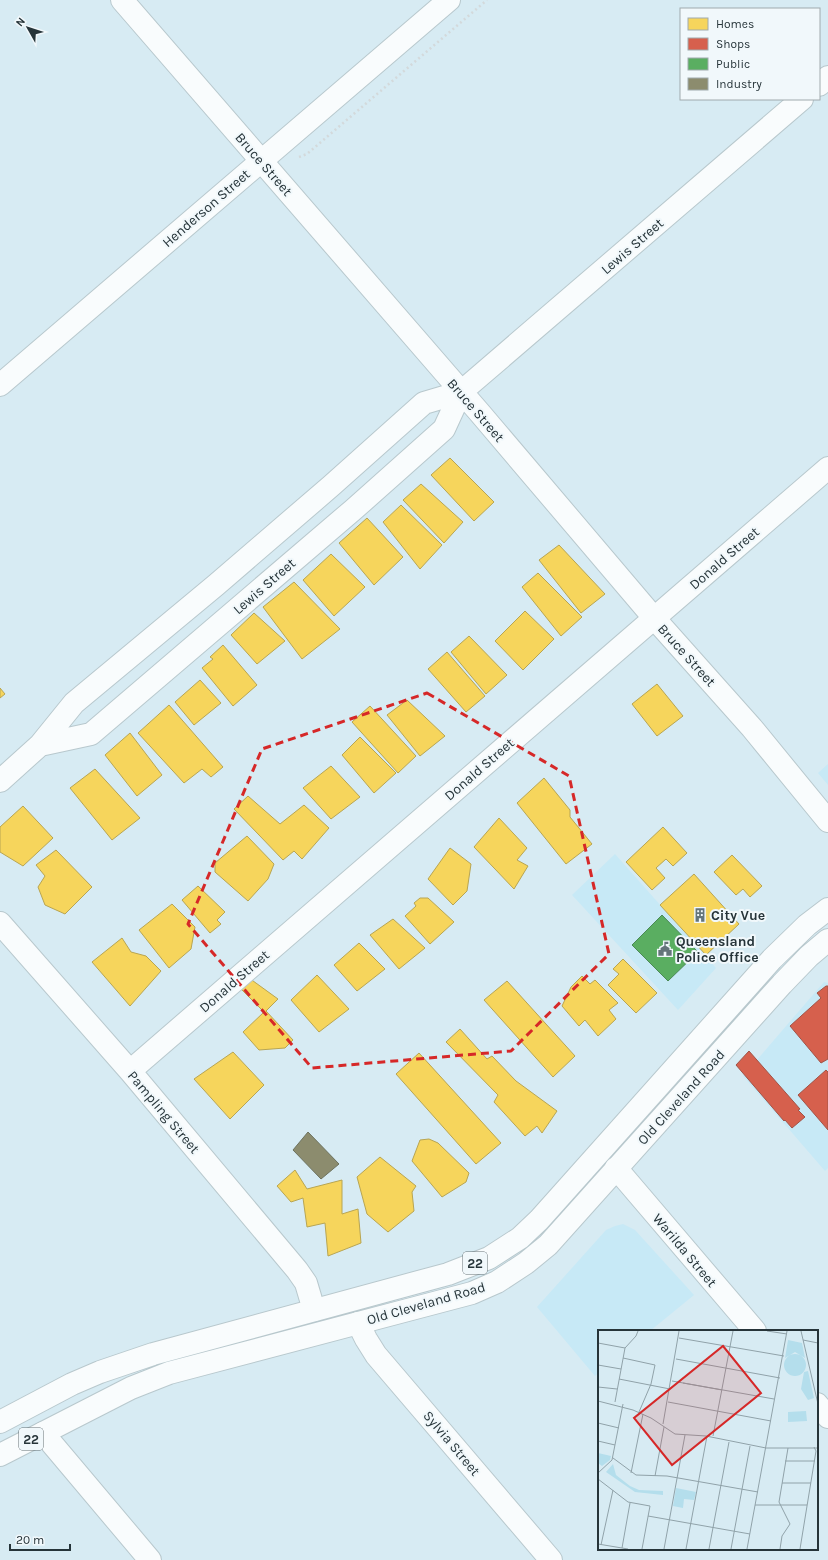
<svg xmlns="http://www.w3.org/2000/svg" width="828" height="1560" font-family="Karla,sans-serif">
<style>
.built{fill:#c7e9f6}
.homes{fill:#f6d55c;stroke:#b8a552}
.shops{fill:#d6604d;stroke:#a15347}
.public{fill:#5aae61;stroke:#4a8955}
.industry{fill:#8c8c6e;stroke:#6d725e}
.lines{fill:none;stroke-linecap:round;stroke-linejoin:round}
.minor-casing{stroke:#b8c8cd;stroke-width:24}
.trunk-casing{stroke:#b8c8cd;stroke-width:24}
.path{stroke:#d3d9db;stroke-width:2.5;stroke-dasharray:2 3;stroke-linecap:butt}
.minor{stroke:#f9fcfd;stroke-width:22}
.trunk{stroke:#f9fcfd;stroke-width:22}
.marked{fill:none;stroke:#d62828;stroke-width:3;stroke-dasharray:8 5;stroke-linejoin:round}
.labels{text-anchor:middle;stroke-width:4;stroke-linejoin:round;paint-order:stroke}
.shield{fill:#f1f8fb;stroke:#636f73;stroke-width:1}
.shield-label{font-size:13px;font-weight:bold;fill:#263439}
.street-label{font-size:14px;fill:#263439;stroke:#f1f8fb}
.poi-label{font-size:14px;font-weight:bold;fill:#263439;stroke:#f1f8fb;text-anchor:start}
.inset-road{fill:none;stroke:#90a2a9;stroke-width:1}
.view{fill:#d62828;fill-opacity:0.15;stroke:#d62828;stroke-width:2}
.inset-edge{fill:none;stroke:#263439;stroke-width:2}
</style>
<rect width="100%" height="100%" fill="#d7ebf3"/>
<path class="built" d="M828 764V785L818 773Z
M615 854 716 968 678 1010 572 895Z
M824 982 828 983V1168L825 1171 743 1076Z
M623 1224 635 1230 694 1295 650 1331H599V1373L595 1376 537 1307 606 1230 615 1226Z"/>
<path class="homes" d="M450 458 494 502 474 521 431 475Z
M421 484 463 522 444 543 403 500Z
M401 505 442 545 420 569 383 522Z
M367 518 403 557 374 585 339 543Z
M559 545 605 594 581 613 539 560Z
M331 554 365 587 334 616 303 580Z
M538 573 582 617 561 636 522 587Z
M294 582 340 629 302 659 263 607Z
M525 611 554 639 523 670 495 641Z
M254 613 285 641 257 664 231 635Z
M469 636 507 675 486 694 451 652Z
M223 645 257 685 233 706 202 668 213 659 210 657Z
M447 652 485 696 466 712 428 669Z
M200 680 221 703 194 725 175 702Z
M657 684 683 716 657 736 632 704Z
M0 688 5 694 0 698Z
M407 700 445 736 420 756 387 715Z
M169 705 223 767 211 777 202 769 184 783 138 733Z
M370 706 416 756 398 773 352 722Z
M130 733 162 775 137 796 105 755Z
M360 737 396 773 374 793 342 755Z
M331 766 360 797 331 819 303 788Z
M95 769 140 818 112 840 70 788Z
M544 778 570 810V817L592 844 566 864 517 803Z
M248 796 280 824 304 805 329 828 302 859 294 851 283 860 234 809Z
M23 806 53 838 23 866 0 852V827Z
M499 818 527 848 517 860 528 866 514 889 474 847Z
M663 827 687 853 673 866 666 859 656 868 665 878 652 890 626 862Z
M247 836 274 864 268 879 248 901 215 872V863Z
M450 848 471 864 467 891 453 905 428 879Z
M56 850 92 887 65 914 45 905 38 887 45 876 36 865Z
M732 855 762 886 750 897 743 889 736 895 714 872Z
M694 874 739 924 706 955 660 905Z
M198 886 225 912 217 920 221 924 210 933 182 900Z
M420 898H428L454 922 430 944 405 916 416 906 414 903Z
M172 904 195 927 191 949 169 968 139 930Z
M393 919 425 948 399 969 370 935Z
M122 938 131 952 146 956 161 971 130 1006 92 962Z
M359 943 385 969 357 991 334 965Z
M623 959 657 993 636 1013 608 985 619 974 613 969Z
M317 975 349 1009 319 1032 291 1000Z
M582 976 590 984 595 980 618 1003 609 1010 616 1019 598 1036 585 1020 579 1026 562 1006 571 987Z
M249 978 278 999 266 1011 293 1040 285 1048 259 1050 243 1032 264 1012 239 987Z
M507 981 575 1056 553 1077 484 1000Z
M460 1029 487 1059 492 1056 516 1081 557 1111 542 1133 537 1126 525 1136 494 1102 498 1095 446 1042Z
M233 1052 264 1085 230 1119 194 1079Z
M419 1053 501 1143 476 1164 396 1074Z
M429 1139 438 1143 469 1173 466 1182 442 1197 412 1161 420 1140Z
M380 1157 416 1186 412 1192 414 1211 388 1232 367 1214 357 1177Z
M295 1170 307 1189 342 1180V1214L358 1209 361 1243 328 1256 325 1223 307 1227 303 1198 291 1202 277 1186Z"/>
<path class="shops" d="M826 986H828V1059L821 1063 790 1026 821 998 817 993Z
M749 1051 800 1109 798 1110 805 1117 792 1128 785 1120 784 1121 736 1065Z
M826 1070 828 1072V1130L798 1095Z"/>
<path class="public" d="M662 915 698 952 668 981 632 945Z"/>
<path class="industry" d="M308 1132 339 1164 321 1179 293 1150Z"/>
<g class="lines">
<defs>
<path id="minor" d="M122 0 479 412 654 618 752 728 828 821
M819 85 828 77
M0 385 449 0
M40 745 91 734 353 510 444 429 461 392 802 99
M0 781 40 745 74 703 216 585 331 486 424 403 461 392
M0 923 130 1071 297 1270 306 1283 314 1310
M130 1071 828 468
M616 1168 755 1331
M358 1323 366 1339 376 1355 551 1560
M817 1404 828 1417
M43 1433 150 1560"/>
<path id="trunk" d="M0 1422 72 1384 100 1372 153 1354 448 1274 489 1258 520 1238 539 1220 772 959 807 925 828 909
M0 1455 131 1388 169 1373 472 1293 497 1282 526 1263 548 1245 782 984 809 956 828 940"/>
</defs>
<use href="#minor" class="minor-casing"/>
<use href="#trunk" class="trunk-casing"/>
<path class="path" d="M299 157 307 154 487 0"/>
<use href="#minor" class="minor"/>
<use href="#trunk" class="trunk"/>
</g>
<path class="marked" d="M427 693 569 776 609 954 511 1051 312 1068 188 924 262 749Z"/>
<defs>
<symbol id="building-bare" viewBox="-9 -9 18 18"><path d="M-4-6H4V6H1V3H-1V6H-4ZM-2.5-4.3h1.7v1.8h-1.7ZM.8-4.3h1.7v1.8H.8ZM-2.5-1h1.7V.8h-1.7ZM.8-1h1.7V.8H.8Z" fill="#64747a" stroke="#f1f8fb" stroke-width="2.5" paint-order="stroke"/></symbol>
<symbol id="civic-bare" viewBox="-9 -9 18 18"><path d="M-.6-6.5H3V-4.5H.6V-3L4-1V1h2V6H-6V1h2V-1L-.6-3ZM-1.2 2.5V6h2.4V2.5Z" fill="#64747a" stroke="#f1f8fb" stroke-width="2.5" paint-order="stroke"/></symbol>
</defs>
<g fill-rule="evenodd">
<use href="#building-bare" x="690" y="905" width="20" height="20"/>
<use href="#civic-bare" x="655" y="939" width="20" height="20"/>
</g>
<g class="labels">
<g class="shield">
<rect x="463" y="1252" width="24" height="22" rx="3"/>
<rect x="19" y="1428" width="24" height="22" rx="3"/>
</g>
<g class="shield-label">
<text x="475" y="1268">22</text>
<text x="31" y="1444">22</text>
</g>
<g class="street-label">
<text transform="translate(264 164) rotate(49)" y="5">Bruce Street</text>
<text transform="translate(206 208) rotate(-41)" y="5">Henderson Street</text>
<text transform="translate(632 246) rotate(-41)" y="5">Lewis Street</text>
<text transform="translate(476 410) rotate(49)" y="5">Bruce Street</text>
<text transform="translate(724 558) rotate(-41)" y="5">Donald Street</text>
<text transform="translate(264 586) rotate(-41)" y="5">Lewis Street</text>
<text transform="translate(687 655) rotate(48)" y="5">Bruce Street</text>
<text transform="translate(479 769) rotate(-41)" y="5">Donald Street</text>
<text transform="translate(234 981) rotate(-41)" y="5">Donald Street</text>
<text transform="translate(681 1097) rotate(-48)" y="5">Old Cleveland Road</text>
<text transform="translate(164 1112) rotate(50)" y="5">Pampling Street</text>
<text transform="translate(685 1250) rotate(50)" y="5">Warilda Street</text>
<text transform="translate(426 1303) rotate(-16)" y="5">Old Cleveland Road</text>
<text transform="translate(452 1443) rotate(50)" y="5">Sylvia Street</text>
</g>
<g class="poi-label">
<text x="711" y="920">City Vue</text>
<text x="676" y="946">Queensland<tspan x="676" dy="16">Police Office</tspan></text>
</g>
</g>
<g transform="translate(598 1330)">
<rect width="220" height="220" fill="#d7ebf3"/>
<path d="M190 10 204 13 207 28 197 22 187 28ZM186 35a11 11 0 1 1 22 0a11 11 0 1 1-22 0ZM210 41 216 68 210 70 203 59 206 42ZM208 81 209 91 190 92V82ZM0 123 13 126 12 130 4 136 0 133ZM15 134 18 145 32 156 41 160 65 161V165L37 162 8 142ZM78 158 98 162 96 170 86 169 85 178 75 176Z" fill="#b4deec"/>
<path class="inset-road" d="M169 1 189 4M203 1 220 74M81 8 186 26M205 10 220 13M0 13 27 18M25 28 57 35 53 54 41 82M78 29 182 48M0 35 23 39M21 49 72 59M74 51 176 69M85 53 124 60M0 57 19 59M0 71 35 80 53 88 77 104 108 106 168 118H220M17 72 27 18 38 6 40 1M70 72 173 91M0 93 21 98M65 94 81 1M115 106 135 1M0 111 17 115M15 128 38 145 69 146 160 162M187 131H217M0 143 14 130 25 74M33 143 45 84M57 146 66 97M0 149 30 172 52 176 44 219M184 153H213M157 175H209M50 186 152 204M0 214 30 219M3 215 15 160M24 218 32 173M66 219 87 105M88 219 109 106M111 219 131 112M133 219 152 116M149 219 189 1M182 219 184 206 192 194 181 172 190 118M202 219 218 121 216 117"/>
<path class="view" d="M125 16 163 63 74 135 36 88Z"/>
<rect width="220" height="220" class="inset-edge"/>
</g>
<rect x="680" y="8" width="140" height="92" fill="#f1f8fb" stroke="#a0aaad"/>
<rect x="688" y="18" width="20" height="12" fill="#f6d55c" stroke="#a0aaad"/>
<text x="716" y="28" font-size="12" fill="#263439">Homes</text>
<rect x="688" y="38" width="20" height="12" fill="#d6604d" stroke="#a0aaad"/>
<text x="716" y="48" font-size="12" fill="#263439">Shops</text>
<rect x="688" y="58" width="20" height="12" fill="#5aae61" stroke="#a0aaad"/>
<text x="716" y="68" font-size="12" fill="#263439">Public</text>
<rect x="688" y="78" width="20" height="12" fill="#8c8c6e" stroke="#a0aaad"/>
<text x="716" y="88" font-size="12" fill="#263439">Industry</text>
<g transform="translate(28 28) rotate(309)" stroke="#f1f8fb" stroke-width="3" paint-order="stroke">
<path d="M0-3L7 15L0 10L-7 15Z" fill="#263439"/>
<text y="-6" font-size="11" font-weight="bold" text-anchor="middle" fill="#263439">N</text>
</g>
<path d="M10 1544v6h60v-6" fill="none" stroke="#263439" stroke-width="2"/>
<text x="16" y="1544" font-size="12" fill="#263439" stroke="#f1f8fb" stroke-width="3" paint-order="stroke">20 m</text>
</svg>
